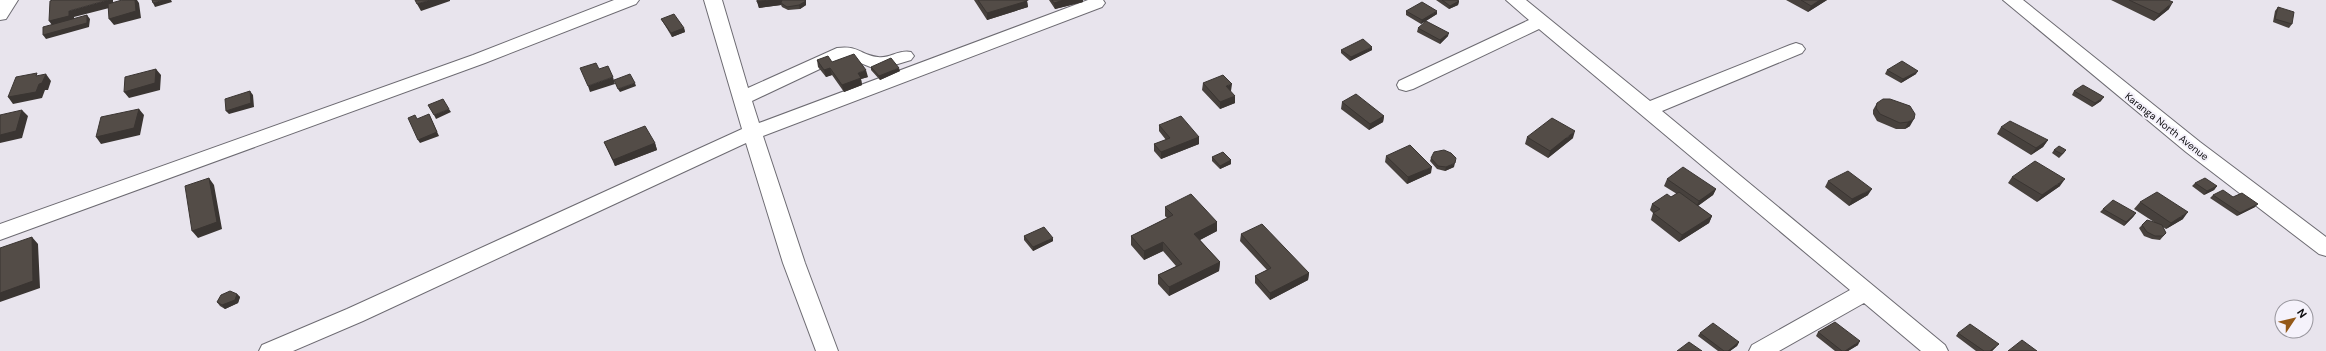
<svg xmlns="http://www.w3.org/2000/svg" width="2326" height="351" font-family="'DM Sans',sans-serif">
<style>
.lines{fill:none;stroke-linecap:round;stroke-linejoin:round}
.minor-casing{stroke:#6d6b72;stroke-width:2}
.minor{fill:#fff;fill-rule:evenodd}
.wall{fill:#47413d}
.shaded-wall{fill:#3a3532}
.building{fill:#534c47;stroke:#3a3532}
.labels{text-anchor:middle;stroke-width:4;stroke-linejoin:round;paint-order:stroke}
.street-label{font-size:10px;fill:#0d0c0f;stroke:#f5f2fb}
</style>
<rect width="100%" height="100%" fill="#e8e4ed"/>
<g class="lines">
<defs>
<path id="minor" d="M0 0H18L6 19 0 20Z
M614 0H639L636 4 485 63 0 240V224L473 55Z
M704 0H722L748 88 837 48C859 45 860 55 878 57 889 59 899 49 911 52L914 56 911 60 878 70 848 58 841 59 752 101 759 123 1088 0H1103L1105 3 1102 7 763 136 805 263 838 351H816L783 263 746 143 363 321 293 351H259L262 345 347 309 742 129Z
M1506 0H1526L1650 101 1790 45 1796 43 1802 45 1805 49 1802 53 1662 111 1945 345 1948 351H1921L1864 303 1779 351H1749L1752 345 1850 290 1539 29 1413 89 1406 91 1399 89 1397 85 1399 81 1529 20Z
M2003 0H2023L2200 142 2326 237V256L2319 254 2186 152Z"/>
</defs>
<use href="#minor" class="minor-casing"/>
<use href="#minor" class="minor"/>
</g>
<path class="wall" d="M757 0 806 5 800 9 788 10 782 7 781 5 759 8Z
M974 0H1029L1027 1 1028 7 987 20Z
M1049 0H1083V2L1055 9Z
M1436 0H1457L1459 1 1458 5 1449 9Z
M1786 0H1827L1808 12Z
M2111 0H2168L2169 9 2154 21Z
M2278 7 2292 24 2289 28 2273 22 2275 11Z
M1406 11 1437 14 1421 24 1406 15Z
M661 19 684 28 685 32 672 37 663 22Z
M1418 28 1448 36 1440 44 1417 32Z
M1341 50H1372L1350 61 1341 53Z
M817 60 832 62 868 77 861 79 862 85 844 92 832 75 826 77 818 67Z
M871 67 900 71 880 80 871 70Z
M1887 70 1916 74 1901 83 1885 74Z
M1203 83 1231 91H1230L1235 103 1220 109 1202 90Z
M2074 91 2101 101 2092 107 2072 95Z
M1342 102 1384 116 1383 122 1369 130 1341 109Z
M1877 103 1910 106V126L1905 129H1896L1877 121 1873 114V110Z
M1159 125 1199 137V144L1161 159 1154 151V144L1166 140 1159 131Z
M2001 127 2048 140 2043 147 2031 155 1997 134Z
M1527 137 1573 138 1548 158 1525 144Z
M604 142 655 143 657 150 615 166Z
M2054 150H2066L2064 153 2059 158 2052 153Z
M1386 156 1431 173 1407 184 1385 162Z
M1212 157 1231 160V164L1220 169 1212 161Z
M1431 158 1454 167 1445 171 1437 169 1430 161Z
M2012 177 2060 186 2037 202 2008 183Z
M1667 179 1716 189 1713 195 1698 206 1712 216 1709 223 1679 242 1651 220 1653 213 1650 210 1652 204 1671 197 1677 194 1664 186Z
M1828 181 1868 195 1849 206 1825 187Z
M2195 183 2217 186 2214 190 2204 195 2192 186Z
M2213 195 2233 197 2255 207 2237 216 2210 198Z
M2140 202 2183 219 2166 229 2163 227 2166 233 2160 240 2152 239 2144 236 2139 228 2142 225 2154 222 2134 209Z
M1165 207 1217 222V231L1200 240 1220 262 1219 271 1169 296 1158 284V275L1176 266 1163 251 1144 260 1131 245V236L1167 218 1165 216Z
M2103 209 2136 213 2133 217 2124 226 2100 212Z
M1241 234 1309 273 1308 280 1270 300 1255 283V276L1267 270 1240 241Z
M1024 236 1053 241 1033 251 1024 240Z
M237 294 240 297 238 303 225 309 220 306 217 302Z
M1818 332 1858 345 1848 351H1835L1816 336Z
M1700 333 1739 342 1737 346 1730 351H1718L1698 336Z
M1958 333 1996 347 1992 351H1976L1956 336Z"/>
<path class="shaded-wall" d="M108 0H113V7L74 17V22L54 28 49 21 69 11Z
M135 0H137L139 3 141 18 114 25 109 19Z
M164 0H171L172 2 155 7 153 3Z
M430 0H450V1L421 11 417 4Z
M768 0H783L781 3V5L759 8 757 2Z
M805 0H806V5L800 9 799 5Z
M1064 0H1083V2L1055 9 1054 3Z
M1820 0H1827L1808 12 1811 6Z
M1027 1 1028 7 987 20V13Z
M1459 1 1458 5 1449 9 1450 6Z
M2173 2 2169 9 2154 21 2159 14Z
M1437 11V14L1421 24 1422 20Z
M87 15 90 19 89 27 46 39 43 35Z
M684 28 685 32 672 37 671 33Z
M1449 33 1448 36 1440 44V40Z
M1372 47V50L1350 61 1351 57Z
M830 68 832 75 826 77 824 70Z
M899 68 900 71 880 80 879 76Z
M156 69 161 75 160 90 129 98 124 92Z
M866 70 868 77 861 79 862 85 844 92 842 85 858 73Z
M1918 71 1916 74 1901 83 1903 79Z
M46 74 51 81 48 90H45L42 98 13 104 8 97 39 84Z
M613 77 615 84 590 92 588 86Z
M635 83 636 86 620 92 618 89Z
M1232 84 1231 91 1226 93V86Z
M250 91 253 95 254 107 229 114 226 111Z
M1235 96V103L1220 109V102Z
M2104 97 2101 101 2092 107 2095 103Z
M139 109 144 115 140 135 101 144 96 137Z
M449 109 451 112 436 119 434 115Z
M22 110 28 116 22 138 0 143V135Z
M429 114 439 136 420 143 418 140Z
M1384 116 1383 122 1369 130 1370 124Z
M1914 119 1910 126 1905 129 1908 122Z
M1575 131 1573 138 1548 158 1550 151Z
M1199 137V144L1161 159V152Z
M2048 140 2043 147 2031 155 2036 148Z
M655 143 657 150 615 166 613 160Z
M1231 160V164L1220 169V166Z
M1455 163 1454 167 1445 171 1446 167Z
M1432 167 1431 173 1407 184 1408 177Z
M209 178 214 185 222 229 198 238 192 231Z
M2065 179 2060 186 2037 202 2042 195Z
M2217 186 2214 190 2204 195 2207 191Z
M1716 189 1713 195 1696 207 1699 201Z
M1872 189 1868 195 1849 206 1852 199Z
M2258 204 2255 207 2237 216 2240 213Z
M2188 212 2183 219 2166 229 2171 223Z
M2136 213 2133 217 2124 226 2126 222Z
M1712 216 1709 223 1679 242 1682 235Z
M1217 222V231L1194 243V234Z
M32 237 38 244 40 288 0 302V293Z
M1053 238V241L1033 251V247Z
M1163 242V251L1144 260V251Z
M1220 262 1219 271 1169 296V287Z
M1309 273 1308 280 1270 300V293Z
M237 294 240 297 238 303 225 309 222 305Z
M1860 341 1858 345 1848 351H1845Z
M1739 342 1737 346 1730 351H1728Z
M1999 344 1992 351H1990Z"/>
<path class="building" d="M53 0H108L69 11V16L49 21 50 1Z
M122 0H135L136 11 109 19 108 4Z
M152 0H164L153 3Z
M415 0H430L417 4Z
M757 0H768L757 2Z
M782 0H805L806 1 799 5 787 7 781 3Z
M978 0H1027V1L987 13Z
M1052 0H1064L1054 3Z
M1442 0H1457L1459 1 1450 6Z
M1801 0H1820L1811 6Z
M2129 0H2168L2173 2 2159 14Z
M1422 2 1437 11 1422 20 1406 11Z
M2278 7 2294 12 2292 24 2275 19Z
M674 14 684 28 671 33 661 19Z
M87 15V23L43 35V27Z
M1426 21 1449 33 1440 40 1418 28Z
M1363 39 1372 47 1351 57 1341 50Z
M854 54 866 70 858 73 861 78 842 85 830 68 824 70 817 60 828 56 832 62Z
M891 58 899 68 879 76 871 67Z
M1902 61 1918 71 1903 79 1887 70Z
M596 63 599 69 608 66 613 77 588 86 580 68Z
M156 69 155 83 124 92 125 77Z
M37 73 36 76 46 74 42 83 39 84 36 92 8 97 16 77Z
M630 74 635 83 618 89 614 80Z
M1223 75 1232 84 1226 86 1235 96 1220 102 1203 83Z
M2083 85 2104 97 2095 103 2074 91Z
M250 91 251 103 226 111 225 99Z
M1356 94 1384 116 1370 124 1342 102Z
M443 99 449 109 434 115 428 105Z
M1883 99H1890L1910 106 1915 114 1914 119 1908 122 1900 123 1880 114 1876 108 1877 103Z
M139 109 134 128 96 137 101 117Z
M22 110 16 131 0 135V115Z
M429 114 437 132 418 140 408 118 415 115 417 119Z
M1181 116 1199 137 1161 152 1154 144 1170 138 1159 125Z
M1552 118 1575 131 1550 151 1527 137Z
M2010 121 2048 140 2036 148 2001 127Z
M645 126 655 143 613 160 604 142Z
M1410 145 1432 167 1408 177 1386 156Z
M2059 146 2066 150 2062 154 2054 150Z
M1444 150 1451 153 1456 158 1455 163 1446 167 1438 166 1431 158 1434 152Z
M1223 152 1231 160 1220 166 1212 157Z
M2035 161 2065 179 2042 195 2012 177Z
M1683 167 1716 189 1699 201 1667 179Z
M1848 171 1872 189 1852 199 1828 181Z
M209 178 217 222 192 231 185 186Z
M2205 178 2217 186 2207 191 2195 183Z
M2223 190 2233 197 2242 193 2258 204 2240 213 2213 195Z
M1679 192 1712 216 1682 235 1653 213 1660 209 1652 204 1667 194 1671 197Z
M2157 192 2188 212 2171 223 2140 202Z
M1191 194 1217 222 1194 234 1220 262 1169 287 1158 275 1182 264 1163 242 1144 251 1131 236 1173 215 1165 207Z
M2113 200 2136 213 2126 222 2103 209Z
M2147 220 2154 222 2162 225 2166 233 2163 236H2155L2147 232 2142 225Z
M1262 224 1309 273 1270 293 1255 276 1271 268 1241 234Z
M1044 227 1053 238 1033 247 1024 236Z
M32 237 33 281 0 293V248Z
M230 291 237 294 235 300 222 305 217 302 221 295Z
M1835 322 1860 341 1845 351H1842L1818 332Z
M1713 323 1739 342 1728 351H1724L1700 333Z
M1970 324 1999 344 1990 351H1984L1958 333Z
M2022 340 2037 351H2008Z
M1689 342 1702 351H1677Z"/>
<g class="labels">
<g class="street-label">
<text transform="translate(2167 126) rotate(38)" y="4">Karanga North Avenue</text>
</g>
</g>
<g transform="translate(2294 319) rotate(55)"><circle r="19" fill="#f5f2fb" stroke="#98969d"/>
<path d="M0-3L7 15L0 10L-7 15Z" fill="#945918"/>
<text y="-6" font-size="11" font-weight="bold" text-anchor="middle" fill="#0d0c0f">N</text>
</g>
</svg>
